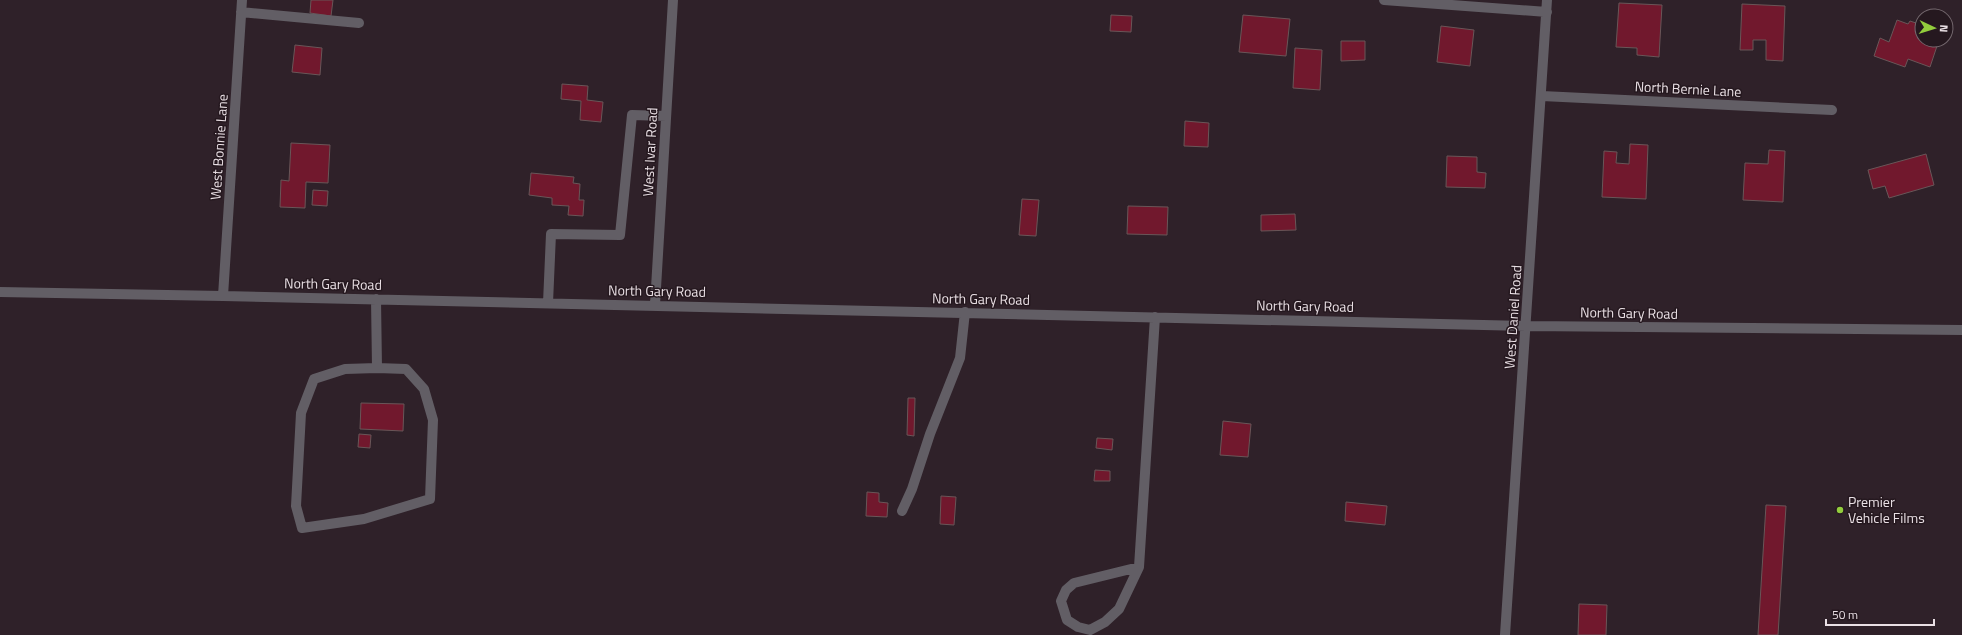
<svg xmlns="http://www.w3.org/2000/svg" width="1962" height="635" font-family="'Titillium Web',sans-serif">
<style>
.building{fill:#71182d;stroke:#695658}
.lines{fill:none;stroke-linecap:round;stroke-linejoin:round}
.minor{stroke:#625e65;stroke-width:10}
.poi-dot{fill:#93cd3d;stroke:#25181f;stroke-width:1.5}
.labels{text-anchor:middle;stroke-width:3;stroke-linejoin:round;paint-order:stroke}
.street-label{font-size:14px;fill:#eae0e5;stroke:#25181f}
.poi-label{font-size:14px;fill:#eae0e5;stroke:#25181f;text-anchor:start}
</style>
<rect width="100%" height="100%" fill="#2f2129"/>
<path class="building" d="M311 0H333L331 16 310 13Z
M1619 3 1662 5 1659 57 1637 55V48L1616 47Z
M1742 4 1785 6 1783 61 1766 60V40H1753V50H1740Z
M1111 15 1132 16 1131 32 1110 31Z
M1243 15 1290 19 1286 56 1239 52Z
M1897 20 1908 24 1910 21 1922 25V40H1939L1930 67 1908 59 1905 67 1874 56 1880 38 1889 42Z
M1441 26 1474 30 1470 66 1437 62Z
M1341 41H1365V60L1341 61Z
M295 45 322 48 320 75 292 72Z
M1295 48 1322 50 1320 90 1293 88Z
M562 84 588 86 587 100 603 102 601 122 580 120 581 101 561 99Z
M1185 121 1209 123 1208 147 1184 146Z
M291 143 330 145 328 183 306 182 305 208 280 207 281 180 289 181Z
M1630 144 1648 145 1646 199 1602 197 1604 151 1617 152 1616 163 1629 164Z
M1769 150 1785 151 1783 202 1743 200 1745 163 1768 164Z
M1926 154 1934 185 1889 198 1885 186 1873 189 1868 170Z
M1447 156 1477 157V172L1486 173 1485 188 1446 187Z
M531 173 574 177 573 183 580 184 579 200H584L583 216 568 215 569 206 552 205V198L529 195Z
M313 190 328 191 327 206 312 205Z
M1022 199 1039 200 1036 236 1019 235Z
M1128 206 1168 207 1167 235 1127 234Z
M1295 214 1296 230 1261 231V215Z
M908 398H915L914 436 907 435Z
M361 403 404 404 403 431 360 429Z
M1223 421 1251 424 1248 457 1220 455Z
M359 434 371 435 370 448 358 447Z
M1097 438 1113 439 1112 450 1096 448Z
M1095 470 1110 471V481H1094Z
M867 492 879 493V502L888 503 887 517 866 516Z
M941 496 956 497 954 525 940 524Z
M1346 502 1387 506 1385 525 1345 521Z
M1766 505 1786 506 1778 635H1758Z
M1579 604 1607 605 1606 635H1578Z"/>
<g class="lines">
<path class="minor" d="M1384 0 1547 12
M241 12 359 23
M1542 96 1832 110
M0 292 223 296 1527 326 1962 330
M223 296 242 0
M376 299 377 368 345 369 314 379 301 413 296 506 302 528 364 519 430 499 433 420 424 389 406 369 377 368
M548 303 551 234 620 235 632 115 666 116
M655 305 673 0
M902 511 912 489 930 434 960 358 965 312
M1139 567 1074 583 1066 590 1061 601 1067 620 1078 627 1090 630 1105 622 1119 609 1139 567 1155 317
M1505 635 1547 0"/>
</g>
<circle class="poi-dot" cx="1840" cy="510" r="4"/>
<g class="labels">
<g class="street-label">
<text transform="translate(1688 89) rotate(3)" y="5">North Bernie Lane</text>
<text transform="translate(219 147) rotate(-86)" y="5">West Bonnie Lane</text>
<text transform="translate(650 152) rotate(-87)" y="5">West Ivar Road</text>
<text transform="translate(333 284) rotate(1)" y="5">North Gary Road</text>
<text transform="translate(657 291) rotate(1)" y="5">North Gary Road</text>
<text transform="translate(981 299) rotate(1)" y="5">North Gary Road</text>
<text transform="translate(1305 306) rotate(1)" y="5">North Gary Road</text>
<text transform="translate(1629 313) rotate(1)" y="5">North Gary Road</text>
<text transform="translate(1513 317) rotate(-86)" y="5">West Daniel Road</text>
</g>
<g class="poi-label">
<text x="1848" y="507">Premier<tspan x="1848" dy="16">Vehicle Films</tspan></text>
</g>
</g>
<g transform="translate(1934 28) rotate(94)"><circle r="19" fill="#25181f" stroke="#74686e"/>
<path d="M0-3L7 15L0 10L-7 15Z" fill="#93cd3d"/>
<text y="-6" font-size="11" font-weight="bold" text-anchor="middle" fill="#eae0e5">N</text>
</g>
<path d="M1826 619v6h108v-6" fill="none" stroke="#eae0e5" stroke-width="2"/>
<text x="1832" y="619" font-size="12" fill="#eae0e5" stroke="#25181f" stroke-width="3" paint-order="stroke">50 m</text>
</svg>
